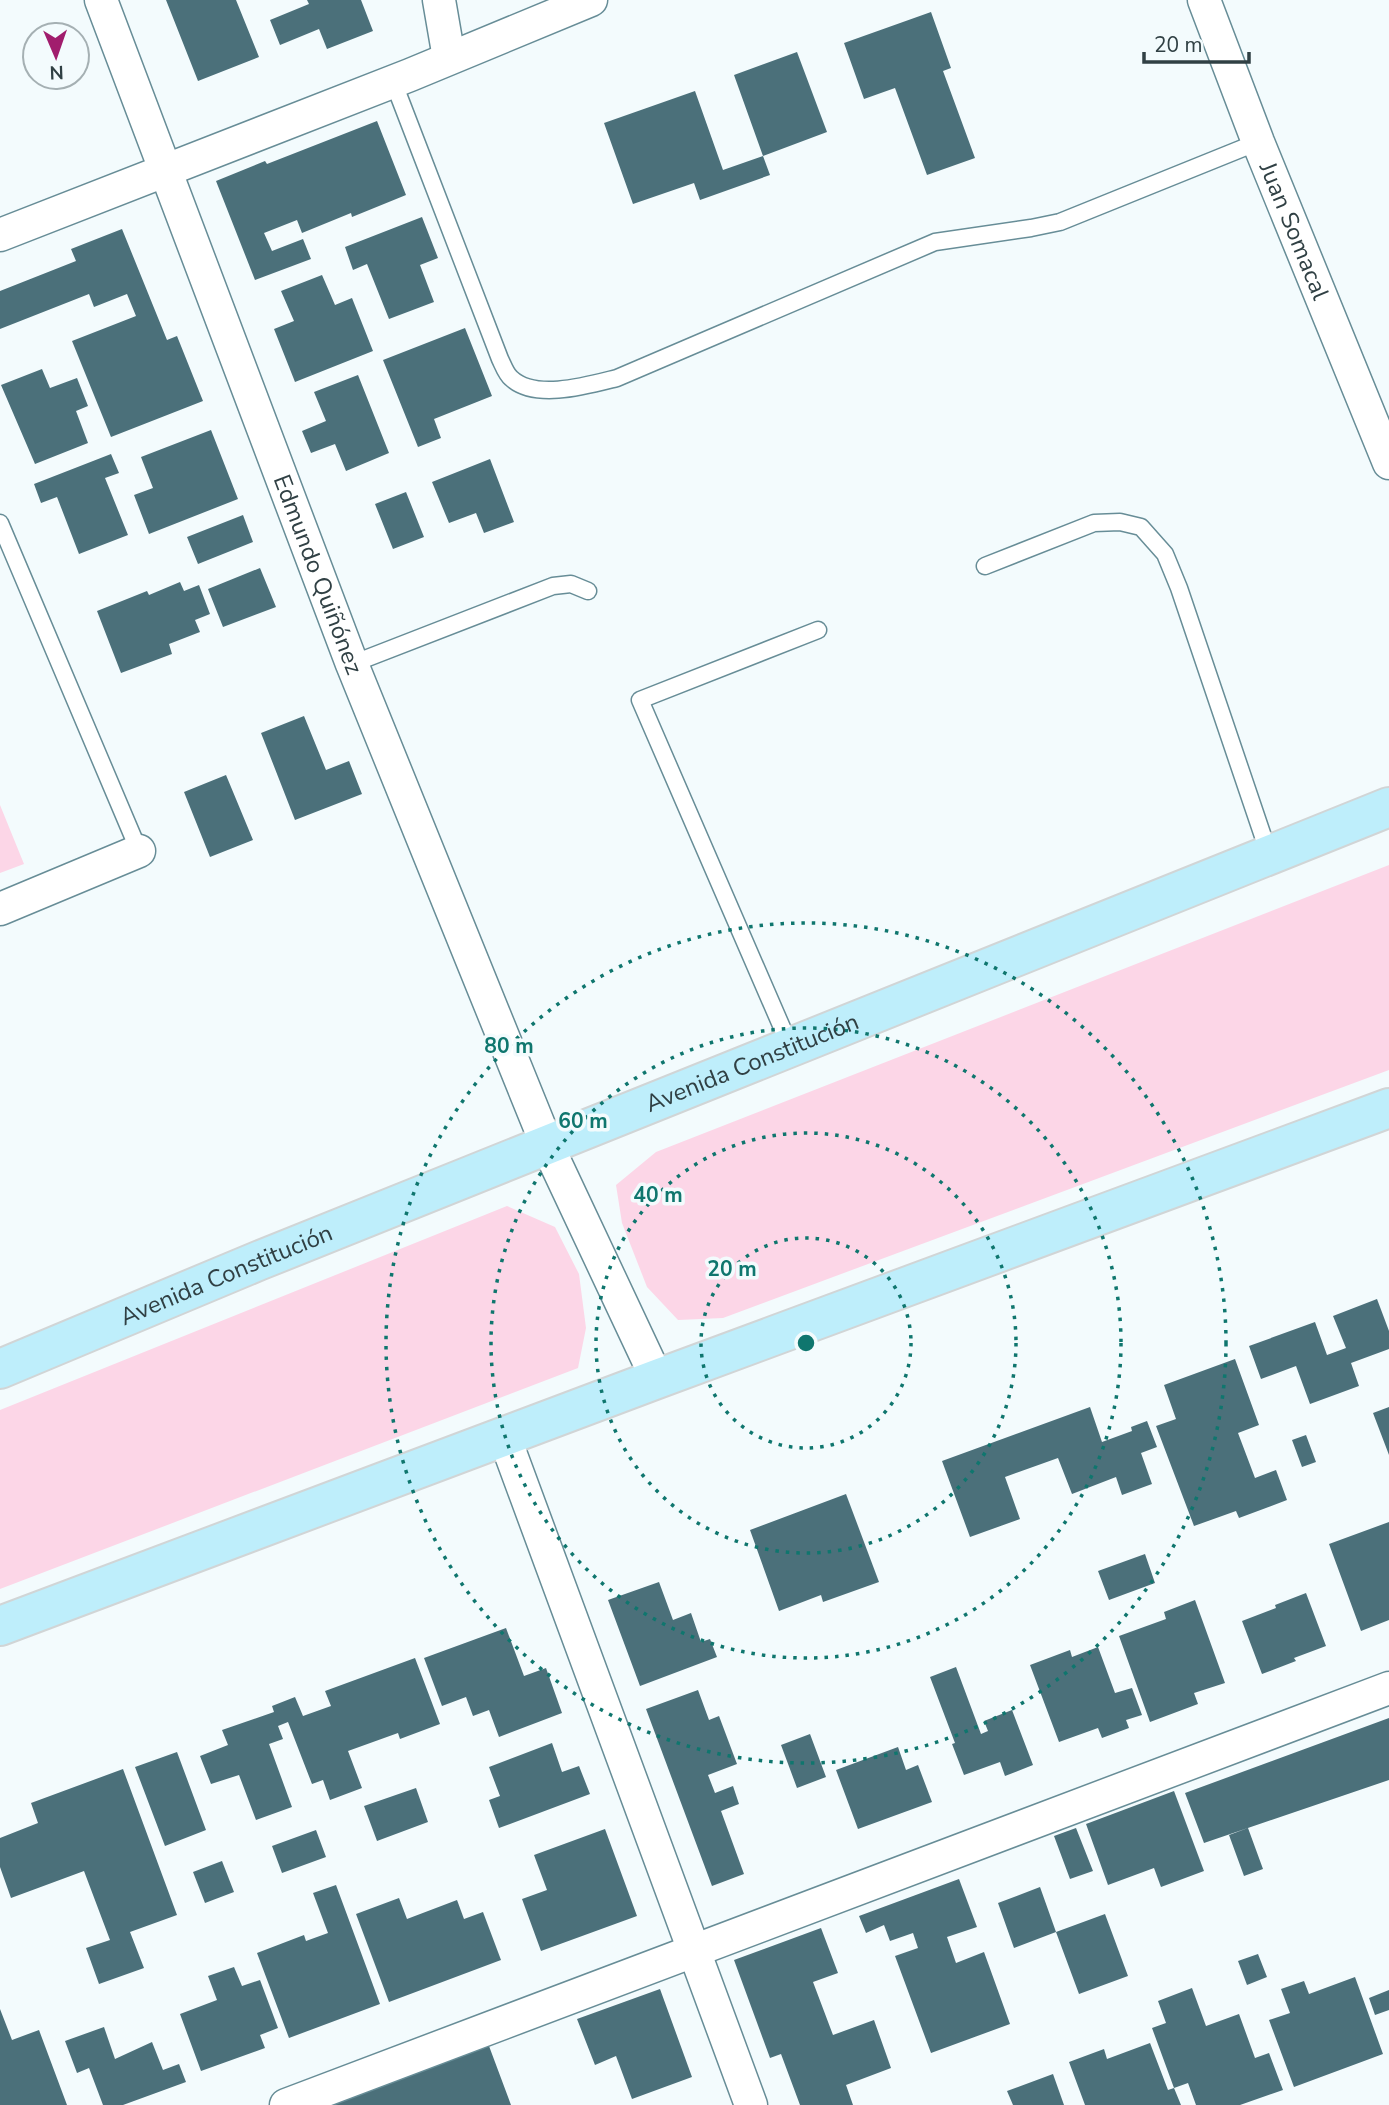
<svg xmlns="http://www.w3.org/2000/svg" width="1389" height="2105" font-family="'Nunito Sans',sans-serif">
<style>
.green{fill:#fcd6e7}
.building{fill:#4b707a}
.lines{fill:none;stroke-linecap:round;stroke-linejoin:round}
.service-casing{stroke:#678d97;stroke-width:19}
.minor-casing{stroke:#678d97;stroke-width:35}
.primary-casing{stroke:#d1d5d6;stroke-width:42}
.service{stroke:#fff;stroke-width:16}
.minor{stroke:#fff;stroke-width:32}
.primary{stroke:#beeefb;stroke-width:38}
.ring{fill:none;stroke:#0f766e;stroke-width:3.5;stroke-dasharray:3.5 7}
.labels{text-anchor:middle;stroke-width:7;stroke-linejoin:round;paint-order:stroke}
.street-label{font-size:24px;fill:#304044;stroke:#f3fbfd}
.centre{fill:#0f766e;stroke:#f3fbfd;stroke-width:3.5}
.ring-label{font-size:21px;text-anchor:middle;font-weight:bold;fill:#0f766e;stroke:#f3fbfd;stroke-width:7;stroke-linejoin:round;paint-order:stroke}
</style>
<rect width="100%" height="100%" fill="#f3fbfd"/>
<path class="green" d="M0 805 24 864 0 873Z
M1389 865V1070L723 1318 678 1320 647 1287 622 1223 616 1185 656 1152Z
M507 1206 555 1227 579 1274 586 1328 578 1368 0 1589V1410Z"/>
<path class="building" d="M166 0H236L259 57 198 81Z
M307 0H361L373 31 327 49 319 29 280 45 270 20 309 4Z
M931 12 951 68 943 71 975 158 927 175 895 88 864 99 844 43Z
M797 52 827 132 763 156 770 175 700 200 694 183 633 204 604 123 695 91 723 170 763 156 734 75Z
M377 121 406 195 352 217 351 213 302 233 297 220 264 233 272 251 303 239 311 259 255 280 216 181 265 161 267 164Z
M422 217 438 258 420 265 434 302 389 319 367 264 353 270 345 247Z
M122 229 167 340 177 336 203 401 111 437 72 341 136 316 127 294 94 307 89 294 0 329V291L76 261 71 249Z
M322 275 335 305 352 298 373 351 295 382 274 329 294 321 281 291Z
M465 328 492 396 434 419 441 438 418 447 383 360Z
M42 369 50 388 77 378 88 406 76 411 88 443 35 464 1 385Z
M358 375 389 453 346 471 335 444 311 453 302 431 326 421 314 392Z
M211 430 238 499 149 534 134 495 153 488 141 457Z
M111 454 119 473 105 478 128 535 79 554 57 497 41 503 34 484Z
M490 459 514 522 484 533 476 513 449 523 432 482Z
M406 492 424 537 393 549 375 504Z
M243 515 253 542 198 564 187 537Z
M260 568 276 607 223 627 208 589Z
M180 582 184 591 199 585 210 614 195 620 200 632 169 644 172 654 121 673 97 611 147 591 149 595Z
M304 716 326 770 349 761 362 794 295 820 261 733Z
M226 775 253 840 210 857 184 792Z
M1377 1299 1389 1331V1349L1351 1363 1359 1386 1310 1404 1296 1366 1261 1379 1249 1346 1315 1322 1327 1355 1346 1348 1333 1316Z
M1235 1359 1259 1425 1238 1433 1255 1478 1276 1470 1287 1500 1239 1518 1236 1511 1194 1526 1156 1426 1176 1419 1164 1385Z
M1090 1407 1102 1442 1132 1431 1131 1427 1147 1421 1157 1447 1141 1453 1152 1484 1122 1495 1116 1477 1072 1494 1058 1458 1005 1477 1020 1519 970 1537 942 1461Z
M1389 1407V1455L1373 1413Z
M1306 1435 1316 1462 1302 1467 1292 1440Z
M846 1494 879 1582 823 1602 821 1595 779 1611 750 1530Z
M1389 1522V1620L1361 1631 1329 1544Z
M1145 1554 1155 1583 1109 1600 1098 1571Z
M659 1582 673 1620 691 1613 701 1642 710 1639 717 1657 640 1686 608 1600Z
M1306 1593 1326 1646 1294 1658 1296 1661 1262 1674 1242 1621 1276 1608 1275 1605Z
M1195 1600 1225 1683 1194 1693 1198 1704 1150 1722 1119 1636 1166 1619 1164 1612Z
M506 1628 524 1676 546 1668 562 1713 499 1737 489 1710 473 1716 466 1697 442 1706 424 1658Z
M1098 1647 1115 1693 1132 1688 1142 1715 1126 1720 1129 1728 1102 1738 1098 1728 1059 1742 1030 1665 1070 1650 1072 1657Z
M415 1658 440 1724 400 1739 398 1733 348 1751 362 1788 330 1800 323 1780 312 1784 288 1722 278 1726 283 1739 269 1744 292 1807 256 1820 239 1775 211 1784 200 1756 228 1745 222 1730 274 1712 272 1706 295 1697 303 1716 331 1706 325 1691Z
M956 1667 981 1734 988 1731 984 1721 1012 1710 1033 1765 1005 1776 1000 1762 964 1775 952 1744 955 1743 930 1677Z
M698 1690 709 1720 719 1716 737 1764 708 1775 715 1793 733 1786 739 1804 721 1811 744 1874 712 1886 646 1709Z
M1389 1718V1780L1204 1843 1185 1793Z
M810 1734 826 1777 797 1788 781 1745Z
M552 1743 562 1772 579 1766 590 1794 499 1828 489 1800 500 1796 489 1767Z
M898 1747 906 1770 918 1765 932 1802 858 1829 836 1770Z
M177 1752 206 1830 165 1846 135 1767Z
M123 1769 177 1915 130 1932 144 1968 99 1984 86 1948 110 1940 84 1871 11 1898 0 1867V1838L38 1823 31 1803Z
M416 1788 428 1822 377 1841 364 1806Z
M1174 1791 1204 1871 1161 1887 1154 1868 1108 1885 1086 1824Z
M1076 1828 1093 1871 1070 1879 1054 1836Z
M1248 1828 1263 1869 1244 1876 1229 1835Z
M605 1829 637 1916 541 1951 522 1899 547 1890 534 1855Z
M316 1830 326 1857 282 1873 272 1846Z
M222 1861 234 1892 205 1903 193 1872Z
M959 1879 977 1927 947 1937 956 1963 984 1952 1010 2024 931 2053 895 1956 918 1948 913 1933 890 1941 884 1925 866 1933 859 1916Z
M336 1885 380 2004 289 2038 257 1953 304 1935 306 1941 328 1933 313 1893Z
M1040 1887 1056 1932 1105 1914 1128 1976 1079 1994 1056 1932 1014 1948 998 1903Z
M399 1898 407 1919 457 1900 464 1919 483 1912 501 1960 389 2002 356 1914Z
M821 1928 838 1973 813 1982 833 2035 874 2020 891 2068 846 2085 853 2105H800L781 2054 770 2058 734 1960Z
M1258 1954 1267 1977 1247 1985 1238 1961Z
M234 1967 242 1986 260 1980 278 2028 260 2035 265 2048 201 2071 180 2014 217 2000 208 1976Z
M1355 1977 1383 2054 1294 2087 1269 2020 1290 2013 1281 1989 1304 1981 1309 1994Z
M1192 1988 1206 2026 1239 2014 1255 2058 1269 2053 1283 2090 1240 2105H1196L1188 2083 1174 2088 1152 2028 1166 2023 1158 2001Z
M660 1989 692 2077 632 2099 616 2056 595 2065 577 2019Z
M1389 1990V2010L1375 2015 1369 1998Z
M0 2009 12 2040 39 2030 67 2105H0Z
M104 2027 115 2059 152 2042 163 2070 179 2064 186 2082 123 2105H103L89 2068 77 2073 65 2041Z
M1150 2043 1168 2090 1174 2088 1181 2105H1085L1069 2062 1104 2049 1107 2059Z
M489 2046 511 2105H330L364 2092Z
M1053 2074 1064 2105H1013L1007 2091Z"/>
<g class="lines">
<defs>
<path id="service" d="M393 81 500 359C503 365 506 374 511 378 535 401 589 385 617 378L935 242 1031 228 1060 222 1258 142
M0 523 139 851
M985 566 1094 523 1120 522 1141 527 1165 554 1179 588 1269 854
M352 664 553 586 571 584 588 591
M790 1046 640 700 818 630"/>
<g id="minor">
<path id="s1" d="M101 0 352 664 547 1145 657 1379"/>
<path d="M439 0 449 58"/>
<path id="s2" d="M1204 0 1258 142 1389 463"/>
<path d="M0 235 410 75 591 0"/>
<path d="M0 909 139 851"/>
<path d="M504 1436 751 2105"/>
<path d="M286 2105 1389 1688"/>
</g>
<g id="primary">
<path id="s3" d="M0 1369 258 1261 1389 807"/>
<path d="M0 1626 657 1379 1389 1108"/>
</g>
</defs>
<use href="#service" class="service-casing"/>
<use href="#minor" class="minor-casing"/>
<use href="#primary" class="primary-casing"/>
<use href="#service" class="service"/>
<use href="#minor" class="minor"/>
<use href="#primary" class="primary"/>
</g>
<g class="ring">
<circle cx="806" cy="1343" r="105"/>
<circle cx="806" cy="1343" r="210"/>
<circle cx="806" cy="1343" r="315"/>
<circle cx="806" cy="1343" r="420"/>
</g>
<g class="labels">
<g class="street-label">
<text dy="8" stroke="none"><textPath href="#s2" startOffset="248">Juan Somacal</textPath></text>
<text dy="8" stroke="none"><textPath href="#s1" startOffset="614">Edmundo Quiñónez</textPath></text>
<text dy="8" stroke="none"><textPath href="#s3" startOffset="812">Avenida Constitución</textPath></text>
<text dy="8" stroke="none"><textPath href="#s3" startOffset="245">Avenida Constitución</textPath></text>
</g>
</g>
<circle cx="806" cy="1343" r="10" class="centre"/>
<g class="ring-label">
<text x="509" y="1053">80 m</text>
<text x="583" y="1128">60 m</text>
<text x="658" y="1202">40 m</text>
<text x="732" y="1276">20 m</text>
</g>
<g transform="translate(56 56) rotate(178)"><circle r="33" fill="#f3fbfd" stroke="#a5b0b3" stroke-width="2"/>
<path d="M0-5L12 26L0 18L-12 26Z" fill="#a11d6d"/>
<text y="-10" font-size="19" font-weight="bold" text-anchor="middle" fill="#304044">N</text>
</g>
<path d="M1144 52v10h105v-10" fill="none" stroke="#304044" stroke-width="3.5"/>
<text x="1154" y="52" font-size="21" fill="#304044" stroke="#f3fbfd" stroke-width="5" paint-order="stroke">20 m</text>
</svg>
